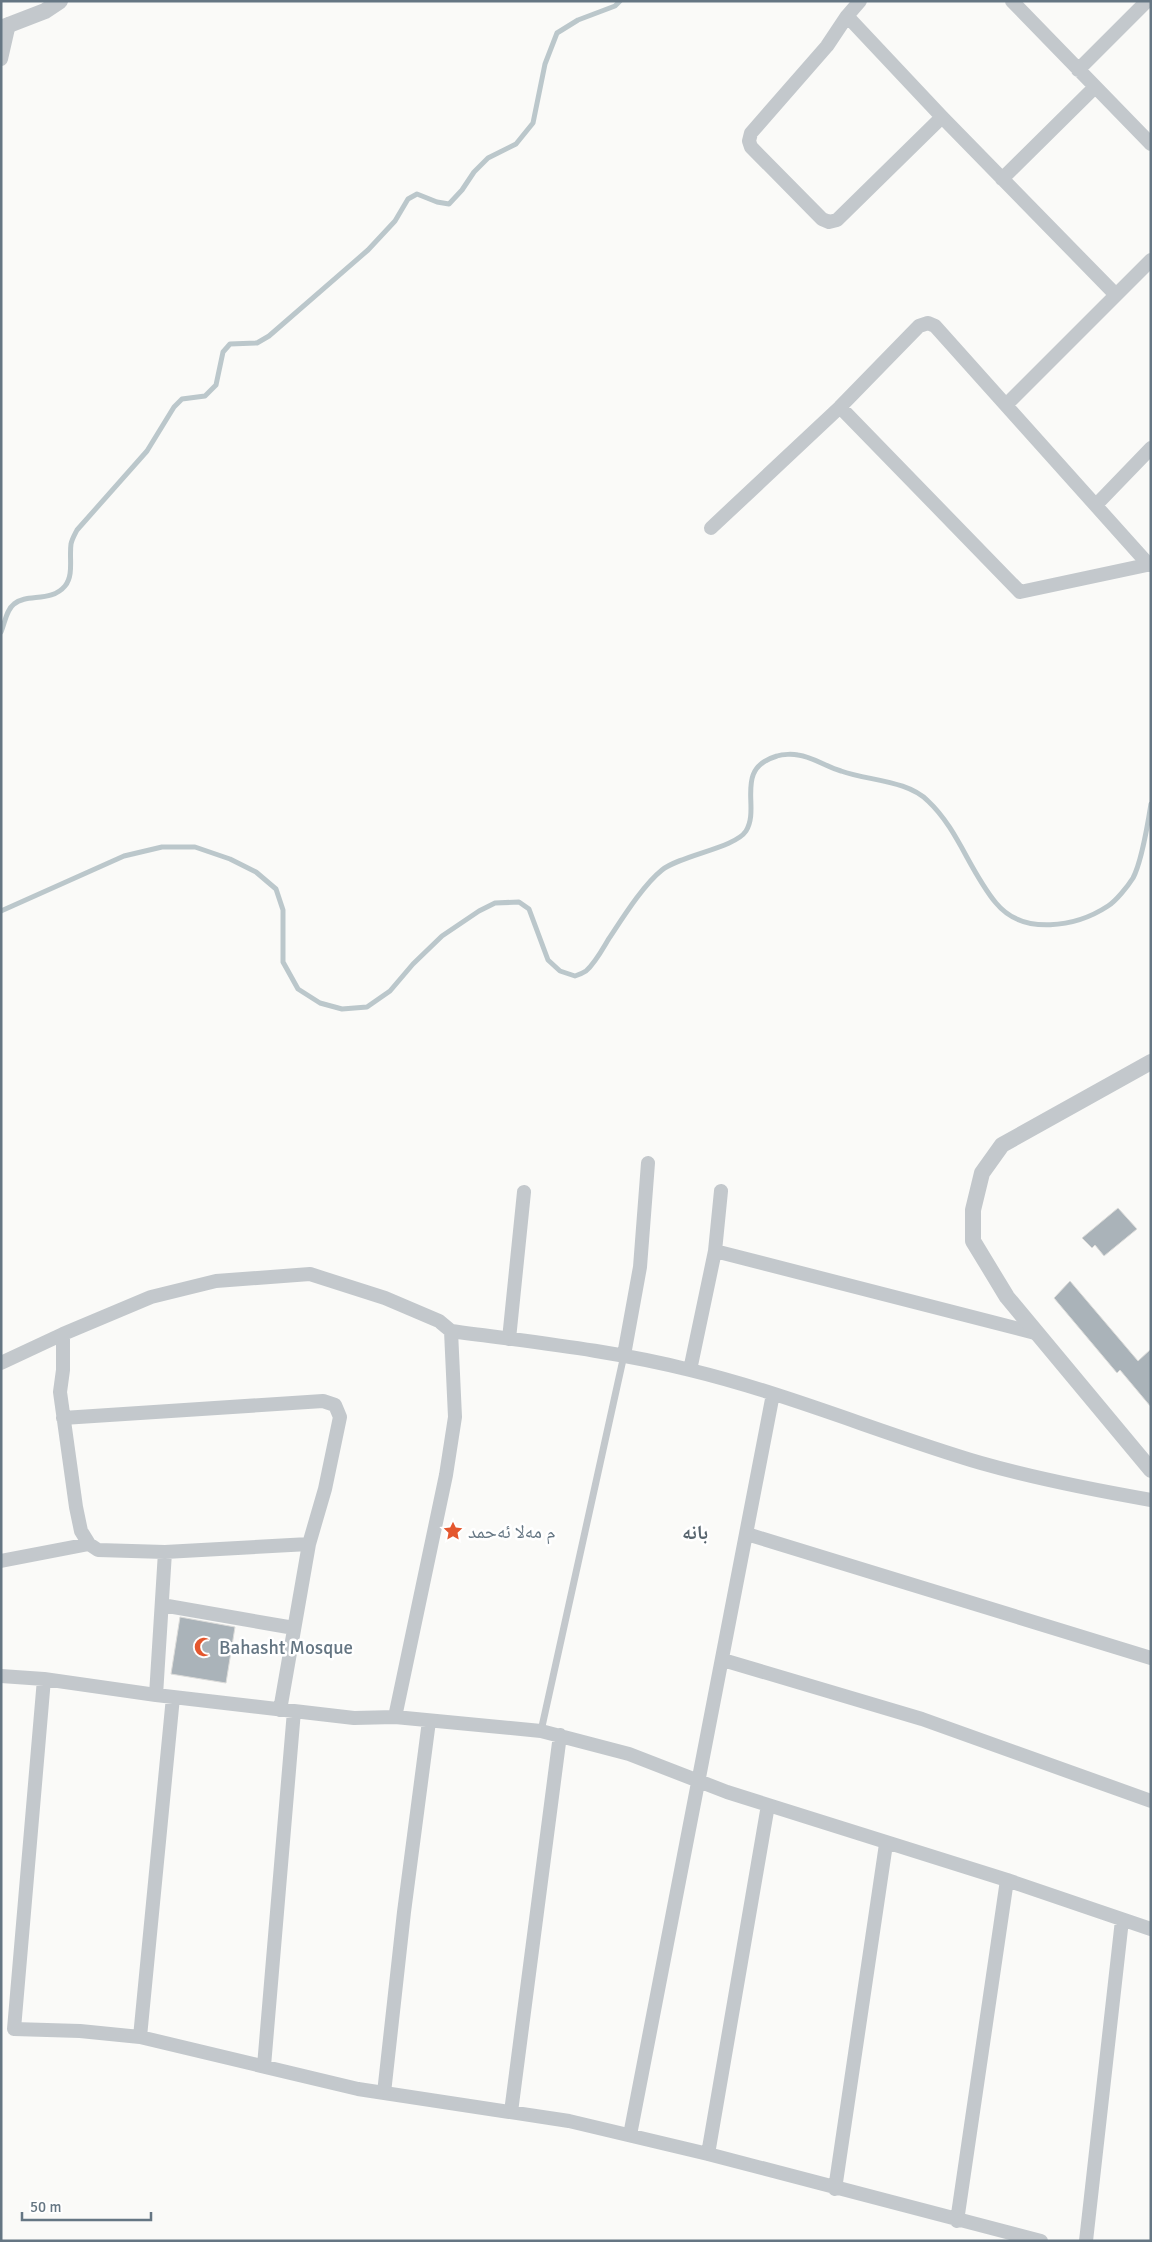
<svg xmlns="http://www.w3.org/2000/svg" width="1152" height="2242" font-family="Signika,'Noto Naskh Arabic',sans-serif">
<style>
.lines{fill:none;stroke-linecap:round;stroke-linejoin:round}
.stream{stroke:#bbc7cb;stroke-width:5}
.building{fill:#aab3b9;stroke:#dcdcda}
.service{stroke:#c3c8cc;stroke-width:7}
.minor{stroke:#c3c8cc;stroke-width:14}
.tertiary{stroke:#c3c8cc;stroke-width:16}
.labels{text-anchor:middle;stroke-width:5;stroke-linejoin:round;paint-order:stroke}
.poi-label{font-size:19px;fill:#657683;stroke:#fff;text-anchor:start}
.neighbourhood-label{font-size:20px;font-weight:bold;fill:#57646e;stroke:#fff}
</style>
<rect width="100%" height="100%" fill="#fafaf8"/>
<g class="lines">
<path class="stream" d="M1 632C5 623 6 610 14 604 27 593 51 603 65 586 74 575 69 558 71 544 72 539 75 534 77 530L147 451 174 407 182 399 205 396 216 385 223 352 230 344 257 343 269 336 368 250 395 221 408 199 417 194 437 202 449 204 462 190 474 172 488 158 516 144 533 123 545 64 557 33 578 20 615 6 620 1
M1 911 124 856 162 847H195L230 859 256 872 276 889 283 910V962L298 989 320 1003 342 1009 367 1007 390 991 413 964 442 936 479 911 495 903 519 902 529 909 548 960 560 971 575 976C578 975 583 973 586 971 595 963 602 950 608 940 622 919 643 885 662 870 681 855 735 848 746 831 761 807 733 769 777 756 783 754 793 754 798 755 813 757 827 767 841 771 869 781 907 780 928 801 958 829 970 872 996 903 1023 936 1076 927 1108 906 1116 901 1128 886 1133 878 1142 861 1148 823 1151 804"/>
</g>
<path class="building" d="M1118 1208 1137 1229 1104 1256 1095 1245 1092 1248 1082 1238Z
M1070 1281 1138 1361 1151 1349V1407L1120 1370 1117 1373 1054 1298Z
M180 1617 235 1627 226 1683 171 1674Z"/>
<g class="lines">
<path class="service" d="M541 1731 624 1355"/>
<path class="minor" d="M860 1 847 16 827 46 751 133 749 141 751 147 822 219 829 222 837 220 942 117
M1012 1 1151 144
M847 16 942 117 1116 295
M1 59 9 24
M1078 70 1147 1
M1002 179 1095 87
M1006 405 1151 260
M840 407 1020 592 1151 564
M1096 505 1151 448
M711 528 840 407 919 326 928 323 935 326 1149 565
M715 1251 1035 1333
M63 1334 151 1297 216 1281 310 1274 385 1298 439 1321 451 1331C531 1342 611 1350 690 1370 789 1394 883 1434 981 1463 1037 1479 1094 1490 1151 1500
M509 1339 524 1192
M624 1355 640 1267 648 1163
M1 1363 63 1334V1370L60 1392 76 1507 81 1531 89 1544 98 1550 165 1552 309 1544
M690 1370 715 1251 721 1191
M63 1418 323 1401 335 1405 340 1417 325 1489 309 1544 280 1710
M747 1534 1151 1658
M1 1561 89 1544
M162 1605 294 1628
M723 1660 922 1719 1151 1801
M1 1676 44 1679 156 1695 354 1718 395 1717 541 1731 629 1754 727 1792 1007 1880 1151 1929
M44 1679 14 2029 80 2031 140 2037 358 2089 569 2121 708 2154 1041 2241
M156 1695 165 1552
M395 1717 446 1475 455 1417 451 1331
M140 2037 173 1697
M264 2066 294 1711
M384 2093 404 1912 429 1721
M511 2112 560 1735
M630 2135 773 1394
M708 2154 768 1805
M835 2189 886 1844
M957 2221 1007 1880
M1086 2241 1122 1920"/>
<path class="tertiary" d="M1 28 45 11 60 1
M1151 1062 1002 1145 982 1173 973 1210V1241L1007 1297 1151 1470"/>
</g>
<defs>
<symbol id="sight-bare" viewBox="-9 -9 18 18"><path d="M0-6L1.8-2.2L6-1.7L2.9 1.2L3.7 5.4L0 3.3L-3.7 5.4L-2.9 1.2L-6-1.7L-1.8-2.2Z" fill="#e4572e" stroke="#fff" stroke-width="2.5" paint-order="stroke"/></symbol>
<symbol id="mosque-bare" viewBox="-9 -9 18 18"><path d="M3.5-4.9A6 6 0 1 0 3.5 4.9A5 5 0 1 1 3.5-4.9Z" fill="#e4572e" stroke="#fff" stroke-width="2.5" paint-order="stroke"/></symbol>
</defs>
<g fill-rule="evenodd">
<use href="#sight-bare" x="439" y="1517" width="28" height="28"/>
<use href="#mosque-bare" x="190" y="1633" width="28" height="28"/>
</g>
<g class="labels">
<g class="poi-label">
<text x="468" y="1538">م مەلا ئەحمد</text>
<text x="219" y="1654">Bahasht Mosque</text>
</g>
<g class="neighbourhood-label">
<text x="695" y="1539">بانە</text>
</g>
</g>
<rect width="1152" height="2242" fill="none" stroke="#657683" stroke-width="5"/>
<path d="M22 2212v8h129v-8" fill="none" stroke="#657683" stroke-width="2.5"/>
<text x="30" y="2212" font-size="15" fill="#657683" stroke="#ffffff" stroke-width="4" paint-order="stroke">50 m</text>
</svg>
